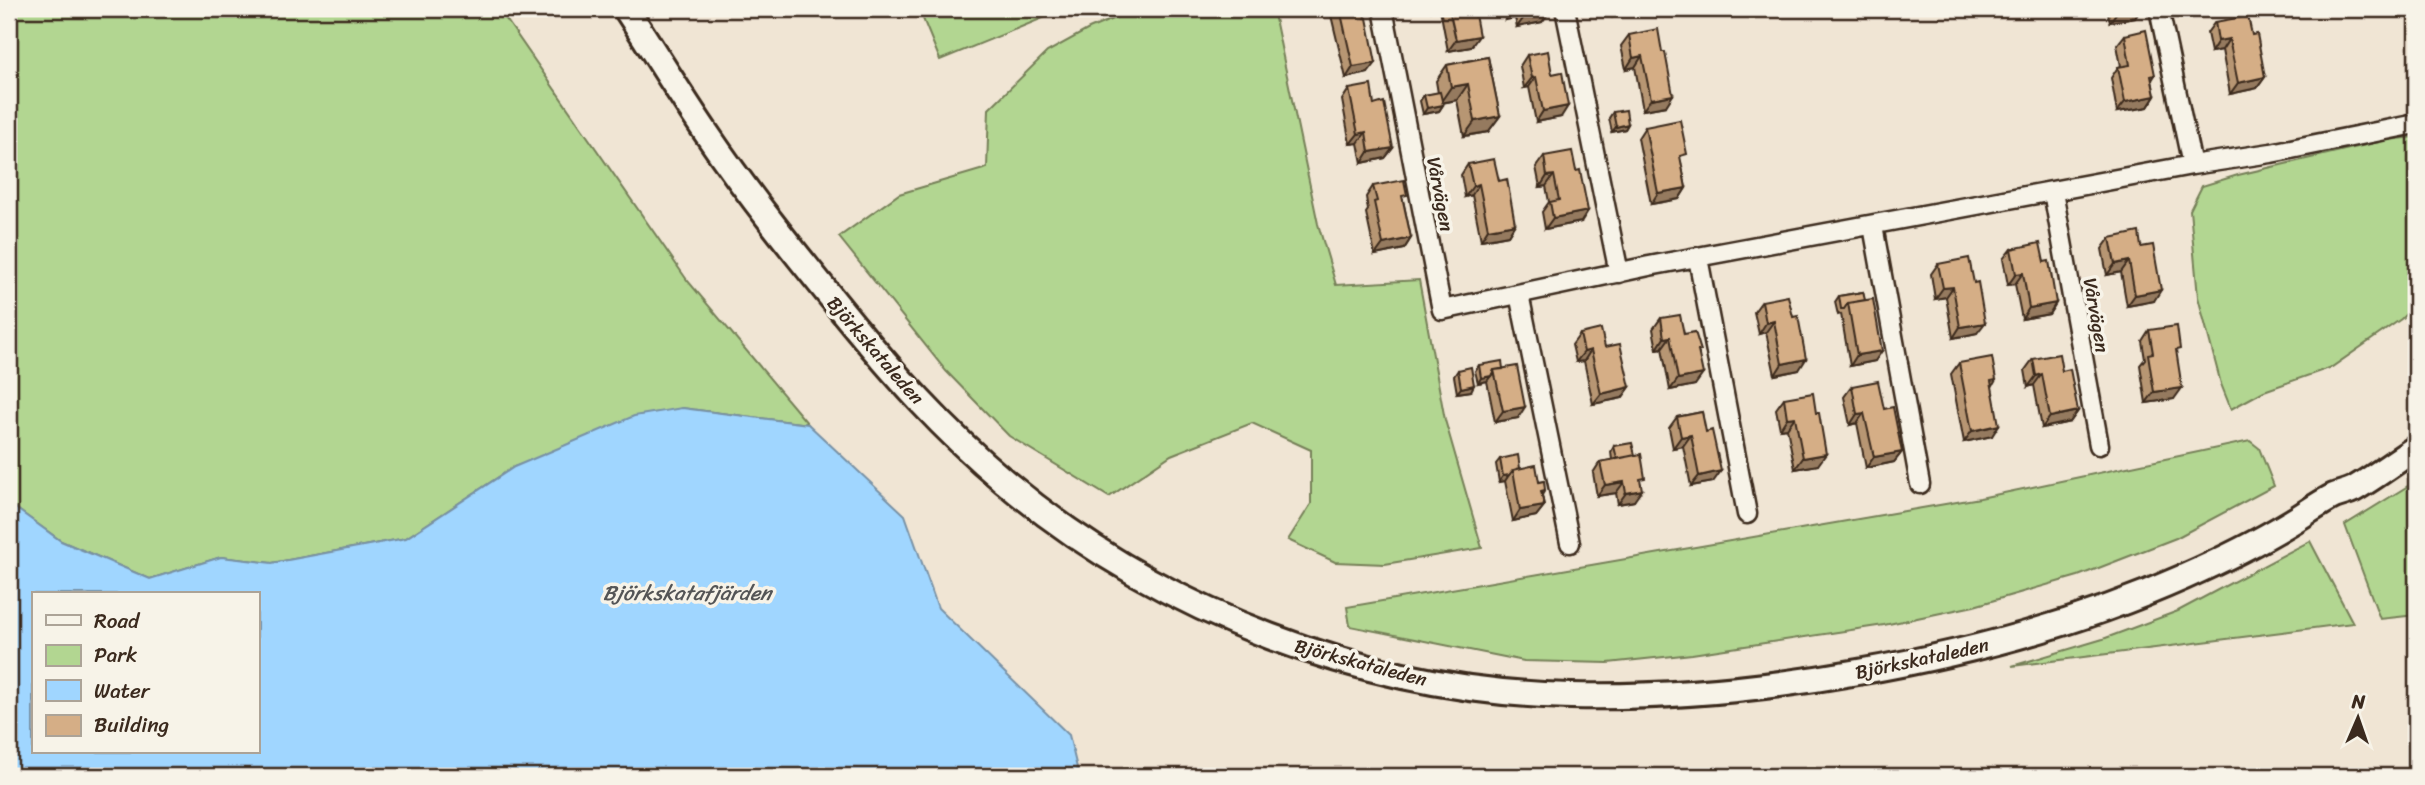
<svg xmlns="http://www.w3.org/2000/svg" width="2425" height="785" font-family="Sriracha,sans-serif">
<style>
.green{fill:#b2d691;stroke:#768058;stroke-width:2}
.water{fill:#a0d6ff;stroke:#7891a5;stroke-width:2;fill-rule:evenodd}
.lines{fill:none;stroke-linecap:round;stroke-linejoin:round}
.street-casing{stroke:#3b2a1e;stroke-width:23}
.secondary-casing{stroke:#3b2a1e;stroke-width:30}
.street{stroke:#f7f3e8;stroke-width:18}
.secondary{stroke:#f7f3e8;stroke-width:24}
.wall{fill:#b79673;stroke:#3b2a1e;stroke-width:2}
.shaded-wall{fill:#957a5e;stroke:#3b2a1e;stroke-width:2}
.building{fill:#d5ae86;stroke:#3b2a1e;stroke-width:2}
.labels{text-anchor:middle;stroke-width:7;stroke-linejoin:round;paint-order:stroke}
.street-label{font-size:19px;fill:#3b2a1e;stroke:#f7f3e8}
.water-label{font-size:21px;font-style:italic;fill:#545556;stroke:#f7f3e8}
</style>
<rect width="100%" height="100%" fill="#f0e5d4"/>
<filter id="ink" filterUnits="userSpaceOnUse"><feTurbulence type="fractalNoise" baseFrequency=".0143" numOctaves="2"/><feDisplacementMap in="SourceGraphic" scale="14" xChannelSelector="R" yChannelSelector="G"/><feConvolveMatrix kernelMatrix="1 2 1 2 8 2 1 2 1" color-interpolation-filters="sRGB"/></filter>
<g filter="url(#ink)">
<path class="green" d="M9 9H499L687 280 808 424 682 408 514 467 406 538 272 563 221 557 150 579 61 541 14 507 9 483Z
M919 9H1045L1048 16 940 60Z
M1136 9H1273L1318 224 1336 285 1419 280 1445 420 1482 548 1385 564 1335 562 1288 540 1311 504V450L1252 423 1171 455 1109 497 1009 436 946 371 839 237 899 194 987 168 989 109 1047 52 1089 29Z
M2416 137V304L2401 319 2332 367 2264 391 2231 409 2221 384 2198 297 2190 210 2202 186 2238 175 2387 140Z
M2250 441 2259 448 2274 486 2176 538 2078 576 1974 606 1884 625 1692 654 1608 663 1524 661 1350 626 1347 607 1980 498Z
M2416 481V615L2380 619 2345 525Z
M2310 541 2353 623 2012 666 2103 639 2178 611Z"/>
<path class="water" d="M682 408 808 424 905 515 938 608 1069 735 1079 776H9V483L14 507 61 541 150 579 221 557 272 563 406 538 514 467 634 416ZM33 594H257V752H33Z"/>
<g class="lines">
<defs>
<path id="street" d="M1383 9 1442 310 1649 266 2192 165 2271 153 2416 124
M1565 9 1619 273
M2159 9 2192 165
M2053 192 2099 445
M1873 226 1920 484
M1698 258 1747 514
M1519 294 1570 543"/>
<path id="secondary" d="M626 9C653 50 679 93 707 134 749 196 796 254 843 312 892 372 944 431 1004 481 1159 612 1368 692 1571 696 1667 698 1763 689 1858 672 1968 653 2081 623 2184 577 2220 561 2255 544 2288 524 2304 515 2318 504 2334 496 2342 493 2346 493 2354 489 2375 477 2396 461 2416 448"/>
</defs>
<use href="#street" class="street-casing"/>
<use href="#secondary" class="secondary-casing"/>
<use href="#street" class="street"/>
<use href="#secondary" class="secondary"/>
</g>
<path class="wall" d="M1332 9H1363L1368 73 1346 78 1330 11Z
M1431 9H1474L1471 47 1448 51 1440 9 1431 11Z
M1503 9H1549L1550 11 1542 22 1517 27 1515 18 1505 20Z
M1612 9H1642L1640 12 1613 17Z
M2107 9H2141L2135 18 2110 22Z
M2215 22 2252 35 2265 77 2257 88 2230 94 2222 50 2211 52 2207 33Z
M1629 35 1662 52 1666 106 1643 110 1635 67 1626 69 1621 46Z
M2125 35 2155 75 2152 80 2155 96 2148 107 2117 112 2111 78 2118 67 2121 66 2117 45Z
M1527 55 1561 117 1536 122 1529 87 1524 88 1520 66Z
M1488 57 1500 116 1488 132 1464 136 1457 100 1442 103 1443 105 1439 111 1423 114 1420 101 1424 95 1438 93 1436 81 1447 65Z
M1349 89 1374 105 1393 148 1385 158 1362 163 1358 143 1350 144 1342 100Z
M1613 112 1628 124 1625 129 1612 132 1609 118Z
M1645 127 1681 162 1686 188 1679 199 1651 204 1638 138Z
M1544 156 1581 222 1545 229 1542 212 1549 202 1546 186 1540 187 1536 167Z
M1468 164 1499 181 1515 224 1508 235 1481 240 1472 195 1465 197 1461 175Z
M1373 186 1403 200 1411 238 1404 249 1375 255 1366 213 1368 210 1366 197Z
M2110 238 2141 247 2154 301 2127 306 2121 272 2107 275 2102 249Z
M2011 249 2044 262 2056 303 2049 314 2022 319 2015 284 2008 285 2003 259Z
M1938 264 1974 283 1977 333 1953 338 1946 297 1935 299 1931 274Z
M1863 292 1875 361 1850 366 1841 314 1838 315 1835 302 1839 296Z
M1762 301 1793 317 1799 370 1775 375 1766 332 1759 334 1754 312Z
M1661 318 1684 334 1699 354 1695 385 1670 390 1662 348 1657 349 1653 329Z
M2149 330 2176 354 2174 399 2146 403 2140 365 2145 359 2142 341Z
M1580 334 1605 347 1630 387 1622 398 1593 404 1584 361 1576 362 1572 345Z
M2033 359 2062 371 2078 411 2070 422 2042 428 2034 385 2028 387 2025 370Z
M1959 363 1996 380 1992 387V436L1964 442 1951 374Z
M1479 365 1503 369 1518 418 1495 422 1487 381 1478 383 1475 371Z
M1458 370 1471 391 1457 393 1454 376Z
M1852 386 1884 409 1902 452 1894 462 1866 468 1857 423 1850 425 1844 397Z
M1784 398 1816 413 1818 465 1795 469 1787 428 1780 429 1776 409Z
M1702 412 1713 482 1691 486 1683 446 1673 448 1669 428 1677 417Z
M1614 446 1641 484 1634 501 1618 504 1616 493 1597 496 1593 473 1600 462 1612 460 1611 452Z
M1500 459 1520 468 1539 482 1545 490 1542 495 1544 506 1536 516 1513 521 1505 481 1499 482 1496 464Z"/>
<path class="shaded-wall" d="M1512 9H1522L1515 18 1505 20Z
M1619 9H1642L1640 12 1613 17Z
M2133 9H2141L2135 18 2110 22 2117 12Z
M1550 11 1542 22 1517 27 1525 16Z
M1479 36 1471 47 1448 51 1456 40Z
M2229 39 2222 50 2211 52 2218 41Z
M1642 56 1635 67 1626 69 1633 58Z
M1376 63 1368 73 1346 78 1353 67Z
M1536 77 1529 87 1524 88 1532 78Z
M2265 77 2257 88 2230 94 2238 83Z
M1468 84 1457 100 1440 103 1451 87Z
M1673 95 1666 106 1643 110 1651 99Z
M2155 96 2148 107 2117 112 2125 102Z
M1443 105 1439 111 1423 114 1427 108Z
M1568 106 1561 117 1536 122 1543 111Z
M1500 116 1488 132 1464 136 1475 121Z
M1628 124 1625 129 1612 132 1616 127Z
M1366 132 1358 143 1350 144 1358 134Z
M1393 148 1385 158 1362 163 1369 152Z
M1554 175 1546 186 1540 187 1547 176Z
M1479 184 1472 195 1465 197 1473 186Z
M1686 188 1679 199 1651 204 1658 193Z
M1588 211 1581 222 1545 229 1553 218Z
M1515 224 1508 235 1481 240 1488 229Z
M1411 238 1404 249 1375 255 1383 244Z
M2129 261 2121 272 2107 275 2115 264Z
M2023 273 2015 284 2008 285 2016 274Z
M1953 287 1946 297 1935 299 1943 288Z
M2161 290 2154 301 2127 306 2135 295Z
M2056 303 2049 314 2022 319 2029 308Z
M1774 321 1766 332 1759 334 1766 323Z
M1985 323 1977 333 1953 338 1960 327Z
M1670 337 1662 348 1657 349 1664 338Z
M1591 350 1584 361 1576 362 1584 352Z
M1882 351 1875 361 1850 366 1857 355Z
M1806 359 1799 370 1775 375 1782 364Z
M1703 374 1695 385 1670 390 1678 379Z
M2042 374 2034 385 2028 387 2036 376Z
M1491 376 1487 381 1478 383 1481 378Z
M1474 385 1471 391 1457 393 1461 388Z
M1630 387 1622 398 1593 404 1601 394Z
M2182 388 2174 399 2146 403 2154 392Z
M1525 407 1518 418 1495 422 1503 411Z
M2078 411 2070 422 2042 428 2050 417Z
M1864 413 1857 423 1850 425 1857 414Z
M1795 417 1787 428 1780 429 1787 418Z
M1999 425 1992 436 1964 442 1972 431Z
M1691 435 1683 446 1673 448 1681 437Z
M1902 452 1894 462 1866 468 1874 457Z
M1826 454 1818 465 1795 469 1803 458Z
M1721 471 1713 482 1691 486 1699 476Z
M1509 475 1505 481 1499 482 1503 476Z
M1624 482 1616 493 1597 496 1605 485Z
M1642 490 1634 501 1618 504 1626 493Z
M1544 506 1536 516 1513 521 1520 510Z"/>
<path class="building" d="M1340 9H1363L1365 18H1367L1376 63 1353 67Z
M1449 9H1474L1479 36 1456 40Z
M1523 9H1549L1550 11 1525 16Z
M2117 9H2133L2117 12Z
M2248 16 2252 35 2257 34 2265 77 2238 83 2229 39 2218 41 2215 22Z
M1658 29 1662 52H1665L1673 95 1651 99 1642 56 1633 58 1629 35Z
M2146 30 2155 75 2151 76 2155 96 2125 102 2118 67 2130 65 2125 35Z
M1548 51 1552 74 1562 72 1568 106 1543 111 1536 77 1532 78 1527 55Z
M1488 57 1500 116 1475 121 1468 84 1451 87 1447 65Z
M1371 85 1374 105 1384 102 1393 148 1369 152 1366 132 1358 134 1349 89Z
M1440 92 1443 105 1427 108 1424 95Z
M1626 110 1628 124 1616 127 1613 112Z
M1680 120 1687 154 1680 156 1686 188 1658 193 1645 127Z
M1572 151 1576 171 1580 170 1588 211 1553 218 1550 202 1559 200 1554 175 1547 176 1544 156Z
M1494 159 1499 181 1507 179 1515 224 1488 229 1479 184 1473 186 1468 164Z
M1404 180 1407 195 1402 196 1411 238 1383 244 1374 202 1377 201 1373 186Z
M2139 232 2141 247 2153 245 2161 290 2135 295 2129 261 2115 264 2110 238Z
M2040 243 2044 262 2049 261 2056 303 2029 308 2023 273 2016 274 2011 249Z
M1969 258 1974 283 1978 282 1985 323 1960 327 1953 287 1943 288 1938 264Z
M1863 292 1865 300 1848 303 1844 309H1841L1839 296Z
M1788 296 1793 317 1798 316 1806 359 1782 364 1774 321 1766 323 1762 301Z
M1873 299 1882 351 1857 355 1848 303Z
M1680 315 1684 334 1695 332 1701 351H1698L1703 374 1678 379 1670 337 1664 338 1661 318Z
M2177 326 2180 349 2176 350 2182 388 2154 392 2148 354 2153 353 2149 330Z
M1601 329 1605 347 1620 344 1630 387 1601 394 1591 350 1584 352 1580 334Z
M2059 354 2062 371 2070 369 2078 411 2050 417 2042 374 2036 376 2033 359Z
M1992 357 1996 380 1991 381 1999 425 1972 431 1959 363Z
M1502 361 1503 369 1494 370 1491 376 1481 378 1479 365Z
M1517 366 1525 407 1503 411 1494 370Z
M1471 367 1474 385 1461 388 1458 370Z
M1878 381 1884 409 1893 407 1902 452 1874 457 1864 413 1857 414 1852 386Z
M1813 393 1816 413H1819L1826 454 1803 458 1795 417 1787 418 1784 398Z
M1702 412 1706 432 1712 430 1721 471 1699 476 1691 435 1681 437 1677 417Z
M1632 443 1635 455 1617 459 1614 446Z
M1641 454 1645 478 1640 479 1642 490 1626 493 1624 482 1605 485 1600 462Z
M1518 455 1520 468 1513 470 1509 475 1503 476 1500 459Z
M1536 465 1539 482 1544 481 1545 490 1541 491 1544 506 1520 510 1513 470Z"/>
</g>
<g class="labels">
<g class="street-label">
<text transform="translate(1441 194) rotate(79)" y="7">Vårvägen</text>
<text transform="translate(2097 315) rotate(80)" y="7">Vårvägen</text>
<text transform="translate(876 350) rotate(49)" y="7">Björkskataleden</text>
<text transform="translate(1922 658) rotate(-12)" y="7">Björkskataleden</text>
<text transform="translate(1361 662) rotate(15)" y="7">Björkskataleden</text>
</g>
<g class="water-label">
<text x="687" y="600">Björkskatafjärden</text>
</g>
</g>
<rect width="2425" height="785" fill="none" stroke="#f7f3e8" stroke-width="35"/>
<rect x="18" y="18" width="2390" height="750" fill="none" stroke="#3b2a1e" stroke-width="2.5" filter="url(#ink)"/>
<rect x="32" y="592" width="228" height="161" fill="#f7f3e8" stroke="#aca397" stroke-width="2"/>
<rect x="46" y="615" width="35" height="10" fill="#f7f3e8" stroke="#aca397" stroke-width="2"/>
<text x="94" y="628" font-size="21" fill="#3b2a1e">Road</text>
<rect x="46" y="645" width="35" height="21" fill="#b2d691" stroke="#aca397" stroke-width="2"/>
<text x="94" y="662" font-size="21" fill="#3b2a1e">Park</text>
<rect x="46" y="680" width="35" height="21" fill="#a0d6ff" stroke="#aca397" stroke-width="2"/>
<text x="94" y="698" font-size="21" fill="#3b2a1e">Water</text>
<rect x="46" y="715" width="35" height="21" fill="#d5ae86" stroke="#aca397" stroke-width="2"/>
<text x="94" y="732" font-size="21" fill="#3b2a1e">Building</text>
<g transform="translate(2358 718) rotate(2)" stroke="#f7f3e8" stroke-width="5" paint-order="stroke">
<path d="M0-5L12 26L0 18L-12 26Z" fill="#3b2a1e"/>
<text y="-10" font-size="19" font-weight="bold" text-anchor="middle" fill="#3b2a1e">N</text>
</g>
</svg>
